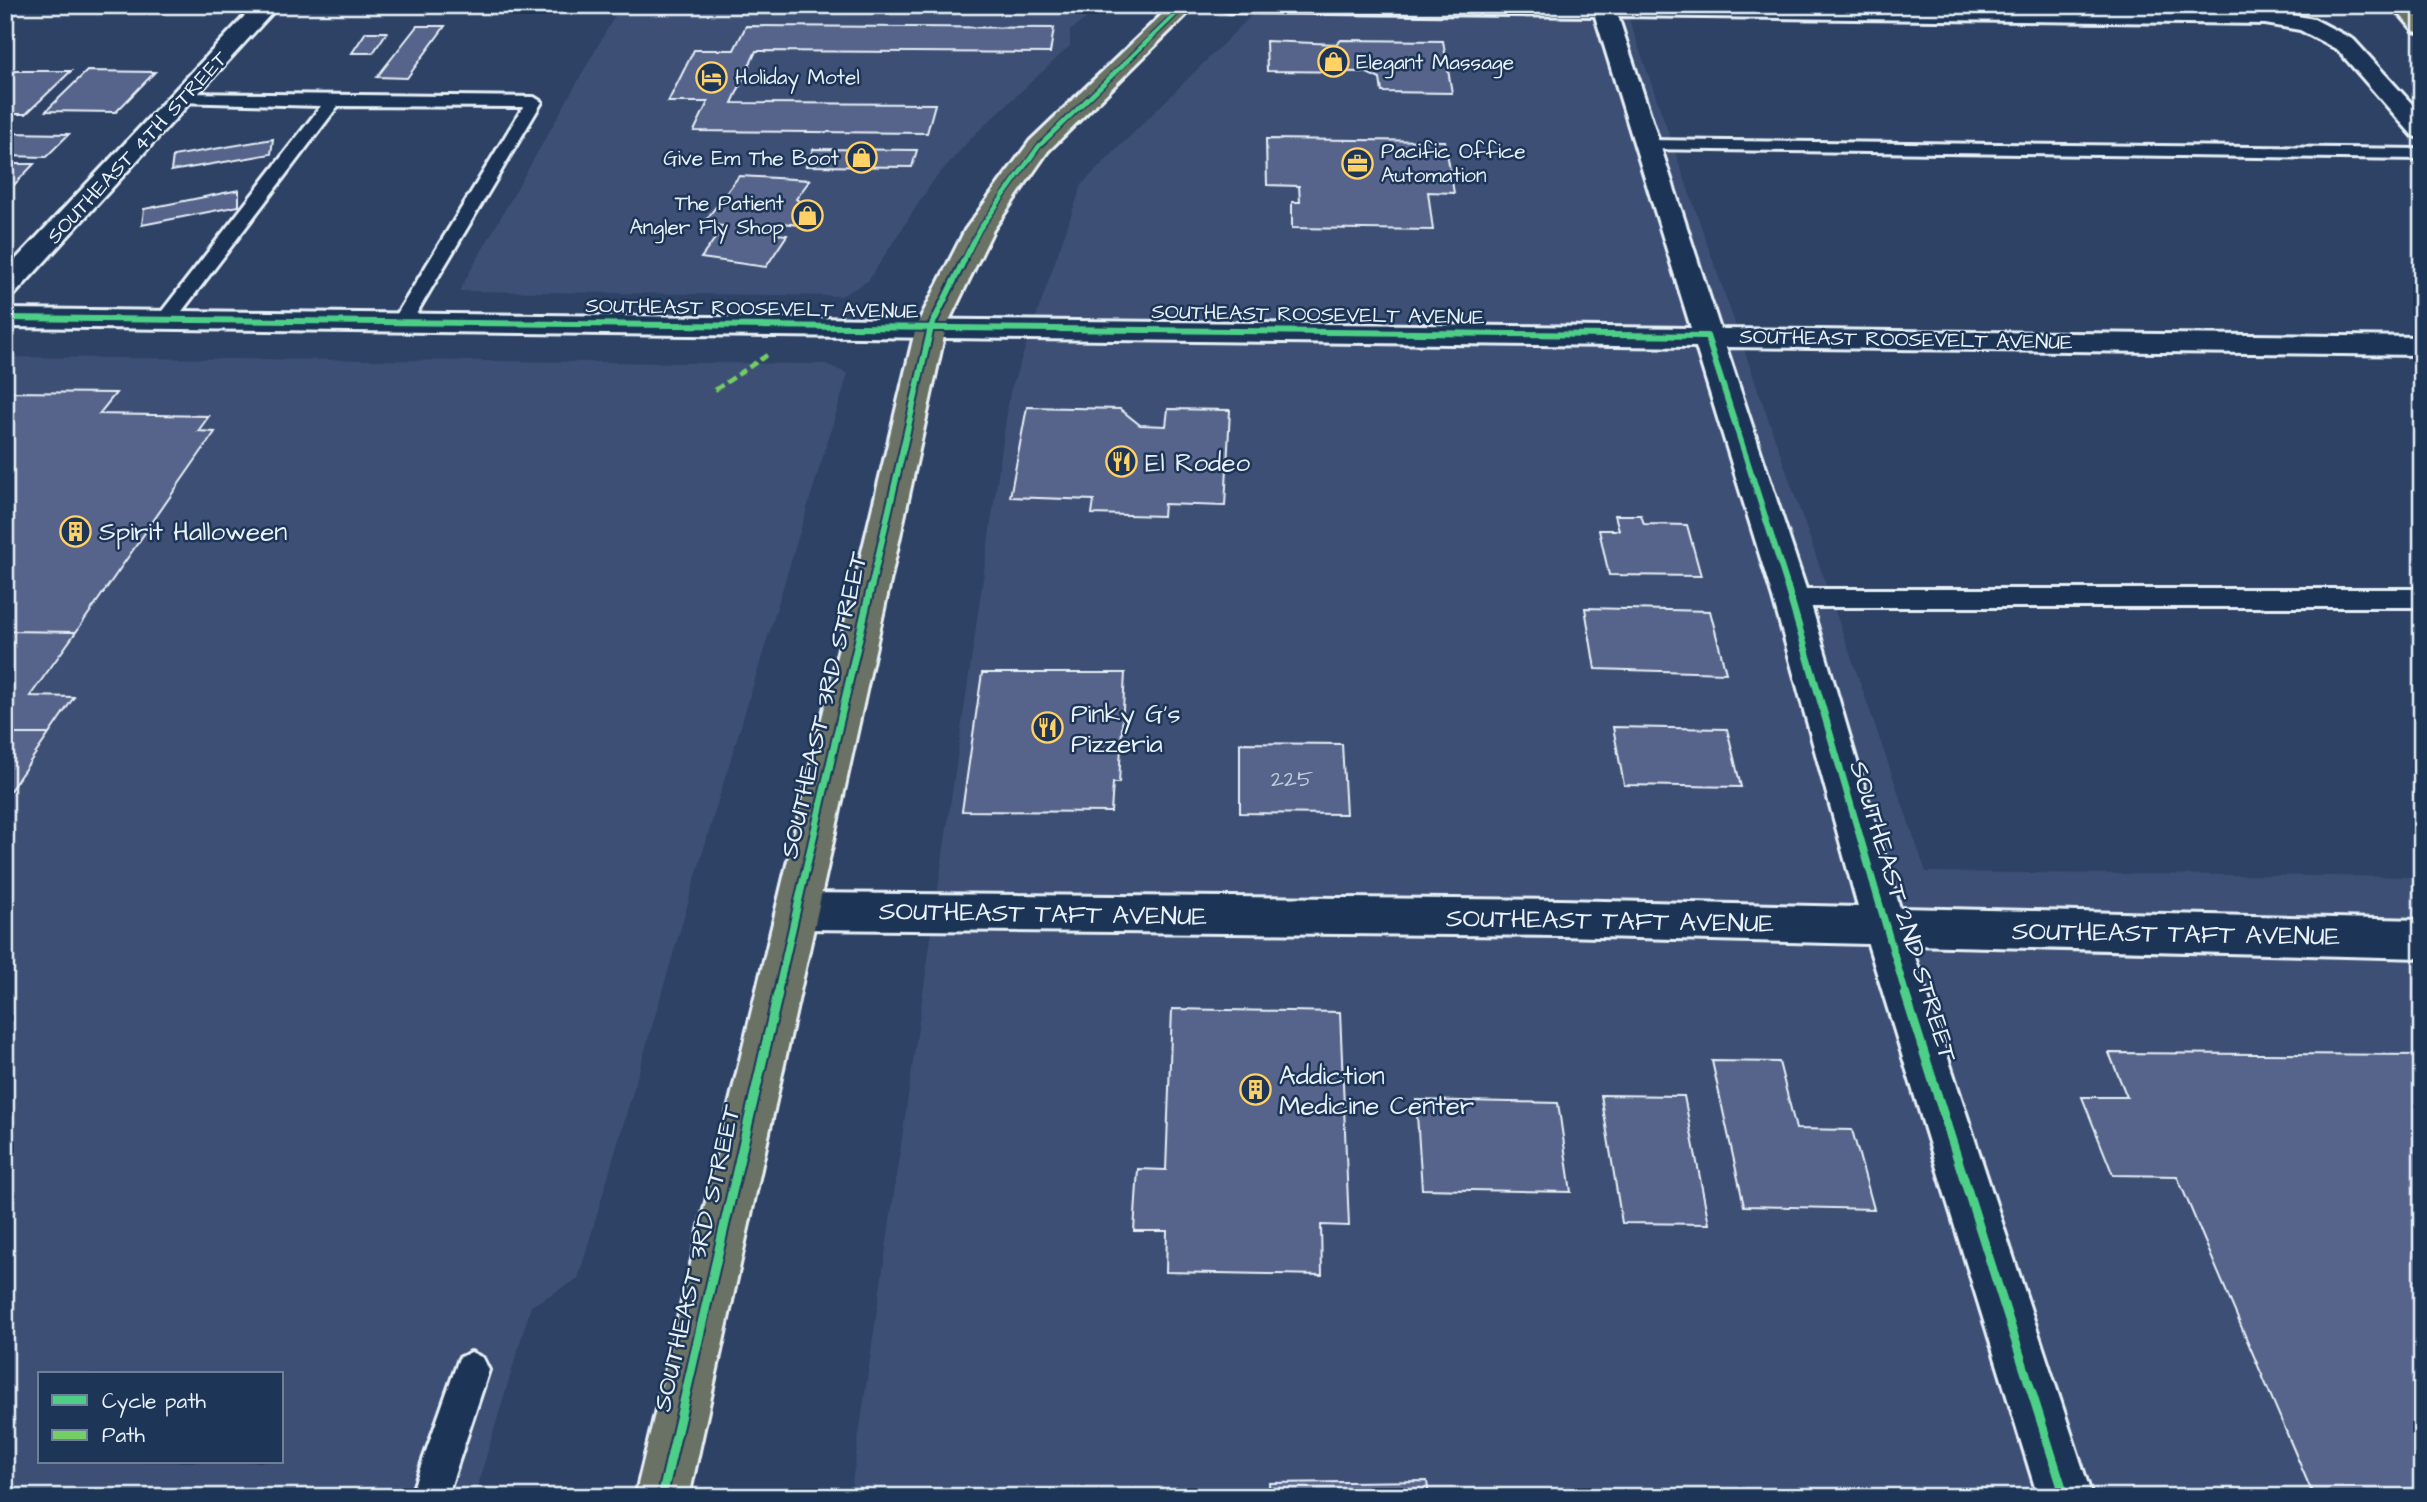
<svg xmlns="http://www.w3.org/2000/svg" width="2427" height="1502" font-family="'Architects Daughter',sans-serif">
<style>
.built{fill:#3d4f74;fill-rule:evenodd}
.building{fill:#57638a;stroke:#e8f1f8;stroke-width:2}
.lines{fill:none;stroke-linecap:round;stroke-linejoin:round}
.lane-casing{stroke:#e8f1f8;stroke-width:6}
.street-casing{stroke:#e8f1f8;stroke-width:6}
.primary-casing{stroke:#e8f1f8;stroke-width:6}
.highway-casing{stroke:#e8f1f8;stroke-width:6}
.lane{fill:#1d3557;fill-rule:evenodd}
.street{fill:#1d3557;fill-rule:evenodd}
.primary{fill:#6b7165;fill-rule:evenodd}
.highway{fill:#6b7165;fill-rule:evenodd}
.quiet{stroke:#74ce65;stroke-width:4.5;stroke-dasharray:9 4.5;stroke-linecap:butt}
.cycleway-far3-casing{stroke:#1d3557;stroke-width:7}
.cycleway-far2-casing{stroke:#1d3557;stroke-width:10}
.cycleway-far1-casing{stroke:#1d3557;stroke-width:11}
.cycleway-casing{stroke:#1d3557;stroke-width:13}
.cycleway-far3{stroke:#4dcf88;stroke-width:4.5}
.cycleway-far2{stroke:#4dcf88;stroke-width:6}
.cycleway-far1{stroke:#4dcf88;stroke-width:7}
.cycleway{stroke:#4dcf88;stroke-width:9}
.labels{text-anchor:middle;stroke-width:5;stroke-linejoin:round;paint-order:stroke}
.far-poi-label{font-size:21px;fill:#e8f1f8;stroke:#1d3557;text-anchor:start}
.far-street-label{font-size:21px;fill:#e8f1f8;stroke:#1d3557}
.number-label{font-size:23px;fill:#c4cedc}
.poi-label{font-size:26px;fill:#e8f1f8;stroke:#1d3557;text-anchor:start}
.street-label{font-size:26px;fill:#e8f1f8;stroke:#1d3557}
</style>
<rect width="100%" height="100%" fill="#2e4266"/>
<filter id="ink" filterUnits="userSpaceOnUse"><feTurbulence type="fractalNoise" baseFrequency=".0143" numOctaves="2"/><feDisplacementMap in="SourceGraphic" scale="14" xChannelSelector="R" yChannelSelector="G"/><feConvolveMatrix kernelMatrix="1 2 1 2 8 2 1 2 1" color-interpolation-filters="sRGB"/></filter>
<g filter="url(#ink)">
<path class="built" d="M621 5H1103L1070 31V46L973 136 933 181 868 281 841 296 459 291Z
M1262 5H1624L1926 872 2422 877V1497H850L1010 392 1082 184Z
M5 357 826 364 848 374 717 804 578 1279 531 1306 474 1497H5ZM40 1374H282V1462H40Z"/>
<path class="building" d="M417 26H445L407 78 377 77Z
M746 26 1054 28 1050 53 756 51 732 103 935 104 927 133 694 131 708 102H668L694 50H734Z
M366 32H387L373 53H352Z
M1341 40 1443 41 1452 93 1382 92 1380 79 1365 72 1267 71 1266 41 1337 44Z
M11 71H71L26 114H5V76Z
M87 71 155 72 116 112 46 111Z
M5 133 69 134 46 157 5 156Z
M273 139 271 154 171 171 173 156Z
M1266 139 1445 141 1454 193 1428 192 1433 230 1292 228V202H1300L1299 186 1267 185Z
M813 149 917 150 912 167 806 166Z
M5 164H34L12 187H5Z
M739 176 810 180 796 199 817 213 808 226 782 223 775 234 787 235 766 267 701 258 724 226 703 224Z
M239 190V206L142 225 144 209Z
M5 392 116 393 99 414 209 416 198 431 215 432 76 632 5 631Z
M1027 407 1120 409 1140 425 1166 426 1168 409 1230 410 1225 506 1164 504 1163 516 1092 514 1094 500 1010 497Z
M1615 515H1641L1644 524 1687 525 1701 576 1609 575 1599 530H1619Z
M1585 608 1710 611 1726 673 1595 669Z
M5 631 76 632 30 696 74 697 49 734H5Z
M982 673H1125L1119 783H1113L1111 812 962 811Z
M1613 727 1727 729 1741 787 1624 785Z
M5 734H49L5 798Z
M1240 743 1342 744 1346 814 1240 813Z
M1172 1009 1340 1012 1349 1226 1321 1225 1322 1275 1166 1272 1167 1231H1134L1138 1169 1166 1170Z
M2109 1053 2422 1055V1497H2314L2177 1176 2113 1175 2082 1097H2127Z
M1712 1061 1779 1062 1796 1129 1852 1130 1874 1209 1744 1206Z
M1601 1095 1684 1096 1709 1224 1622 1223Z
M1416 1100 1558 1103 1571 1192 1422 1189Z
M1427 1481 1429 1497H1270L1269 1483Z"/>
<g class="lines">
<defs>
<path id="lane" d="M182 93 534 97 542 102 409 326H395L392 322 523 107 338 106 173 323H159L156 319 159 315 321 106 176 102 174 98Z
M1647 140 2422 149V159L1641 149 1638 145Z
M1791 589H2422V607H1791L1783 604 1779 598 1783 592Z
M471 1352 483 1358 489 1370 447 1497H410L459 1358Z"/>
<path id="street" d="M255 5H279L15 294 5 297V271Z
M1219 5H1839L2265 10 2314 19 2354 40 2422 115V139L2413 136 2338 50 2300 30 2265 24 1618 16 1720 329 2422 337V355L1726 347 1809 598 1900 908 2422 920V958L1911 945 2092 1497H2038L1868 944 1561 936 797 929 782 924 776 911 782 898 797 893 1561 900 1858 907 1773 598 1696 347 5 327V309L1691 328 1595 16 1230 12 1222 10Z"/>
<path id="primary" d="M1172 5H1196L1048 151 993 230 946 327 689 1497H635L916 327 965 230 1030 141Z"/>
<path id="highway" d="M2392 5H2416L2422 12V33L2414 31Z"/>
</defs>
<use href="#lane" class="lane-casing"/>
<use href="#street" class="street-casing"/>
<use href="#primary" class="primary-casing"/>
<use href="#highway" class="highway-casing"/>
<use href="#lane" class="lane"/>
<use href="#street" class="street"/>
<use href="#primary" class="primary"/>
<use href="#highway" class="highway"/>
<path class="quiet" d="M715 390 767 355"/>
<defs>
<path id="cycleway-far3" d="M963 262 979 230 1039 146 1185 5"/>
<path id="cycleway-far2" d="M5 318 1707 336 1788 588
M871 588 931 327 964 260"/>
<path id="cycleway-far1" d="M1787 586 1906 995
M777 995 871 586"/>
<path id="cycleway" d="M1905 993 2065 1497
M662 1497 778 993"/>
</defs>
<use href="#cycleway-far3" class="cycleway-far3-casing"/>
<use href="#cycleway-far2" class="cycleway-far2-casing"/>
<use href="#cycleway-far1" class="cycleway-far1-casing"/>
<use href="#cycleway" class="cycleway-casing"/>
<use href="#cycleway-far3" class="cycleway-far3"/>
<use href="#cycleway-far2" class="cycleway-far2"/>
<use href="#cycleway-far1" class="cycleway-far1"/>
<use href="#cycleway" class="cycleway"/>
</g>
</g>
<defs>
<symbol id="shop-ring" viewBox="-11 -11 22 22"><circle r="9.5" fill="#1d3557" stroke="#ffd166" stroke-width="1.5"/><path d="M-5-2.5h2.3a2.7 3.5 0 0 1 5.4 0H5L5.5 6h-11ZM-1.5-2.5h3a1.5 2.3 0 0 0-3 0Z" fill="#ffd166"/></symbol>
<symbol id="hotel-ring" viewBox="-11 -11 22 22"><circle r="9.5" fill="#1d3557" stroke="#ffd166" stroke-width="1.5"/><path d="M-6-4.5h1.5V1H6V5H4.5V3h-9V5H-6ZM-4 0a1.8 1.8 0 1 1 3.6 0ZM.5 0V-2.5h3Q6-2.5 6 0Z" fill="#ffd166"/></symbol>
<symbol id="office-ring" viewBox="-11 -11 22 22"><circle r="9.5" fill="#1d3557" stroke="#ffd166" stroke-width="1.5"/><path d="M-6-3h4V-5.5h4V-3h4V5H-6ZM-1-4.5V-3h2v-1.5ZM-6 0V1H6V0Z" fill="#ffd166"/></symbol>
<symbol id="restaurant-ring" viewBox="-11 -11 22 22"><circle r="9.5" fill="#1d3557" stroke="#ffd166" stroke-width="1.5"/><path d="M-5-6h1v4h1v-4h1v4h1v-4h1v5L-1.5 .5V6h-2V.5L-5-1ZM5-6V6H3V1.5H1.5Q1.5-4 5-6Z" fill="#ffd166"/></symbol>
<symbol id="building-ring" viewBox="-11 -11 22 22"><circle r="9.5" fill="#1d3557" stroke="#ffd166" stroke-width="1.5"/><path d="M-4-6H4V6H1V3H-1V6H-4ZM-2.5-4.3h1.7v1.8h-1.7ZM.8-4.3h1.7v1.8H.8ZM-2.5-1h1.7V.8h-1.7ZM.8-1h1.7V.8H.8Z" fill="#ffd166"/></symbol>
</defs>
<g fill-rule="evenodd">
<use href="#shop-ring" x="1316" y="44" width="35" height="35"/>
<use href="#hotel-ring" x="694" y="60" width="35" height="35"/>
<use href="#shop-ring" x="844" y="140" width="35" height="35"/>
<use href="#office-ring" x="1340" y="146" width="35" height="35"/>
<use href="#shop-ring" x="790" y="198" width="35" height="35"/>
<use href="#restaurant-ring" x="1104" y="444" width="35" height="35"/>
<use href="#building-ring" x="58" y="514" width="35" height="35"/>
<use href="#restaurant-ring" x="1030" y="710" width="35" height="35"/>
<use href="#building-ring" x="1238" y="1072" width="35" height="35"/>
</g>
<g class="labels">
<g class="far-poi-label">
<text x="1356" y="69">Elegant Massage</text>
<text x="735" y="84">Holiday Motel</text>
<text x="1381" y="158">Pacific Office<tspan x="1381" dy="24">Automation</tspan></text>
<text x="839" y="165" text-anchor="end">Give Em The Boot</text>
<text x="784" y="210" text-anchor="end">The Patient<tspan x="784" dy="24">Angler Fly Shop</tspan></text>
</g>
<g class="far-street-label">
<text transform="translate(137 147) rotate(-47)" y="7">SOUTHEAST 4TH STREET</text>
<text transform="translate(752 308) rotate(1)" y="7">SOUTHEAST ROOSEVELT AVENUE</text>
<text transform="translate(1318 314) rotate(1)" y="7">SOUTHEAST ROOSEVELT AVENUE</text>
<text transform="translate(1906 339) rotate(1)" y="7">SOUTHEAST ROOSEVELT AVENUE</text>
</g>
<g class="number-label">
<text x="1292" y="786">225</text>
</g>
<g class="poi-label">
<text x="1145" y="471">El Rodeo</text>
<text x="99" y="540">Spirit Halloween</text>
<text x="1071" y="722">Pinky G's<tspan x="1071" dy="30">Pizzeria</tspan></text>
<text x="1279" y="1084">Addiction<tspan x="1279" dy="30">Medicine Center</tspan></text>
</g>
<g class="street-label">
<text transform="translate(823 705) rotate(-77)" y="9">SOUTHEAST 3RD STREET</text>
<text transform="translate(1904 911) rotate(73)" y="9">SOUTHEAST 2ND STREET</text>
<text transform="translate(1043 913) rotate(1)" y="9">SOUTHEAST TAFT AVENUE</text>
<text transform="translate(1610 920) rotate(1)" y="9">SOUTHEAST TAFT AVENUE</text>
<text transform="translate(2176 933) rotate(1)" y="9">SOUTHEAST TAFT AVENUE</text>
<text transform="translate(696 1258) rotate(-77)" y="9">SOUTHEAST 3RD STREET</text>
</g>
</g>
<rect width="2427" height="1502" fill="none" stroke="#1d3557" stroke-width="28"/>
<rect x="14" y="14" width="2399" height="1474" fill="none" stroke="#e8f1f8" stroke-width="2.5" filter="url(#ink)"/>
<rect x="38" y="1372" width="245" height="91" fill="#1d3557" stroke="#6e8097" stroke-width="2"/>
<rect x="52" y="1395" width="35" height="10" fill="#4dcf88" stroke="#6e8097" stroke-width="2"/>
<text x="102" y="1408" font-size="21" fill="#e8f1f8">Cycle path</text>
<rect x="52" y="1430" width="35" height="10" fill="#74ce65" stroke="#6e8097" stroke-width="2"/>
<text x="102" y="1442" font-size="21" fill="#e8f1f8">Path</text>
</svg>
